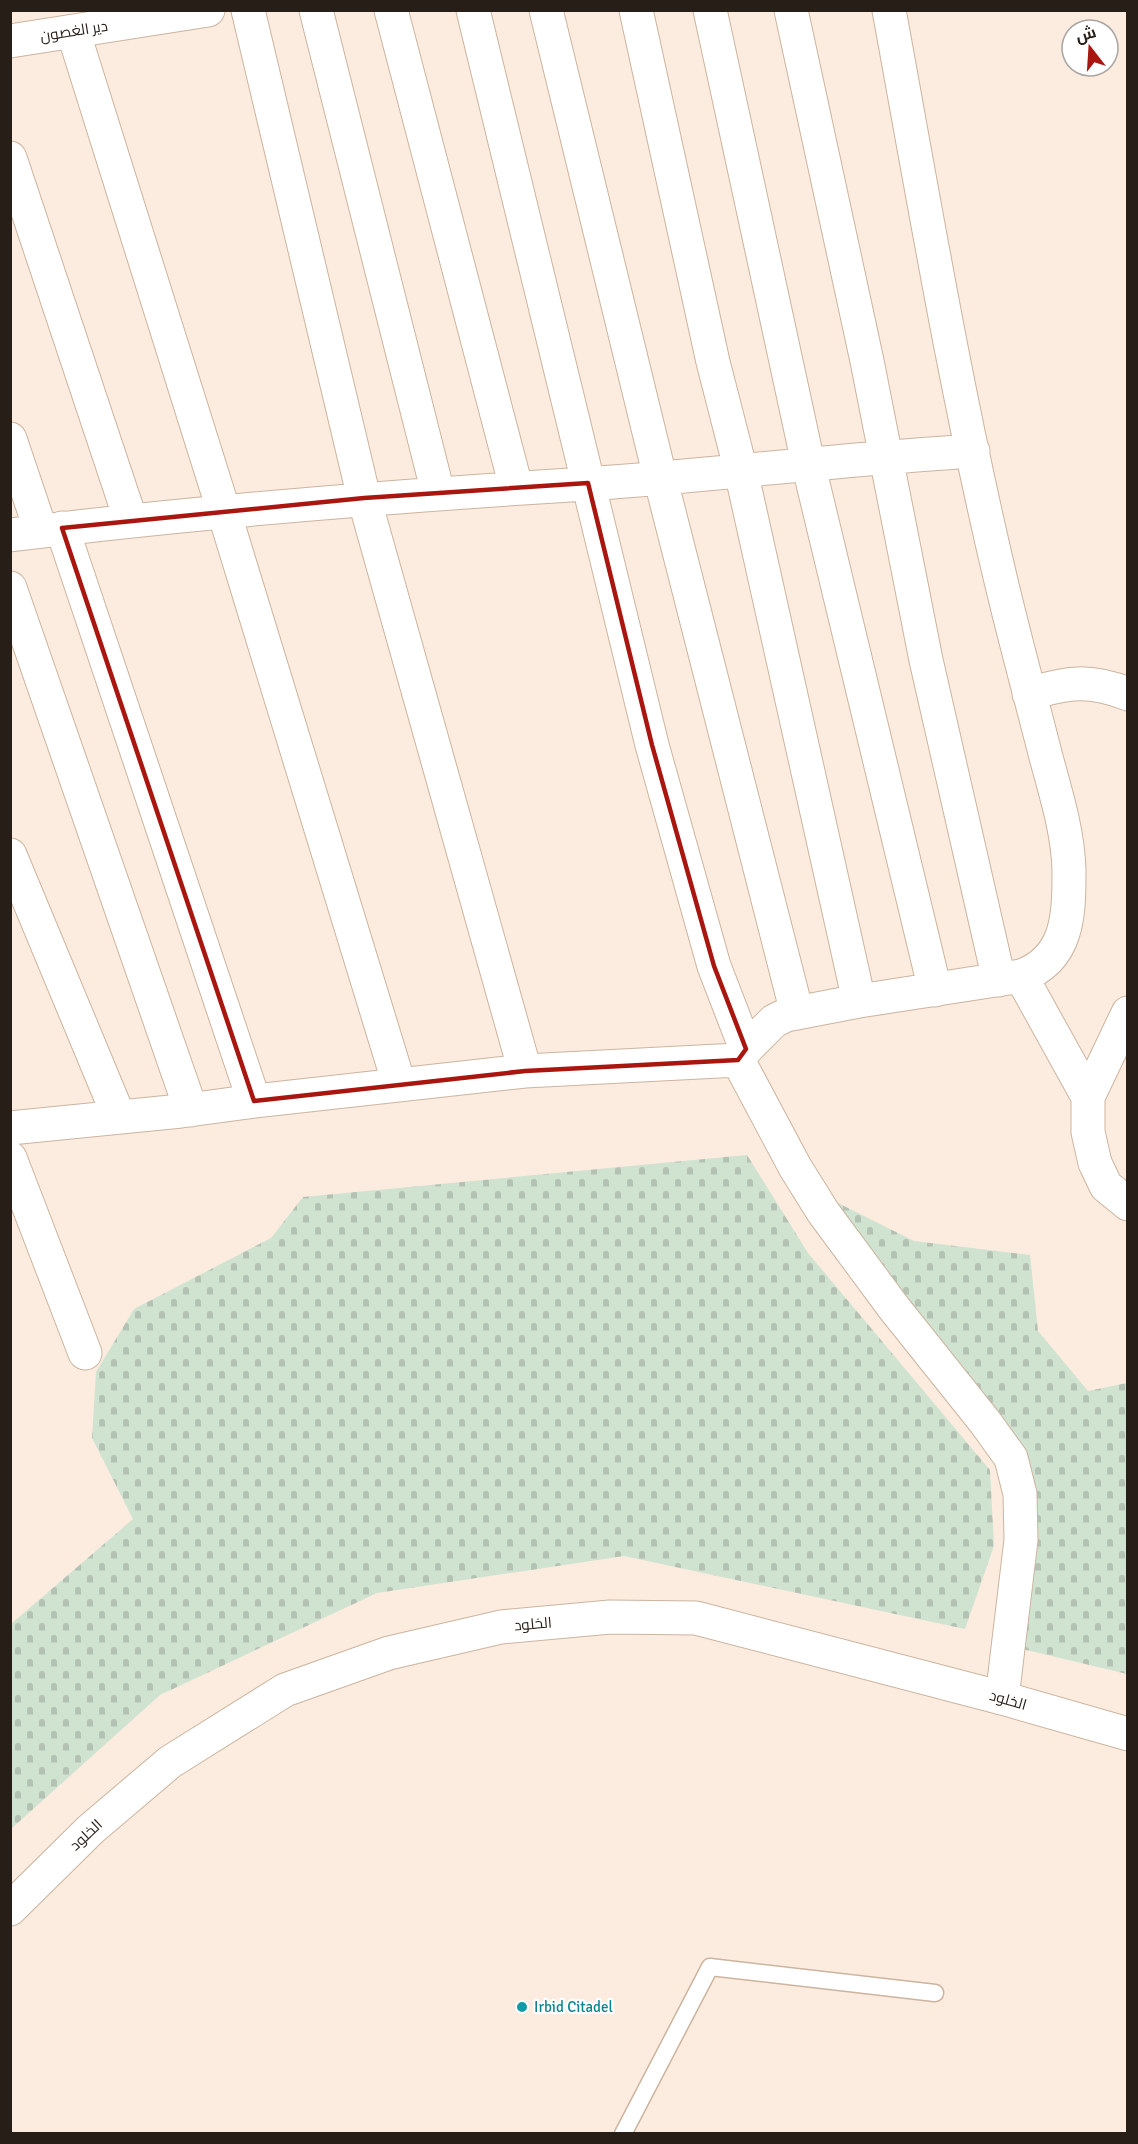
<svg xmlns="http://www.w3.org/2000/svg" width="1138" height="2144" font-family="Signika,Cairo,sans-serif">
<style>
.cemetery{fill:url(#cemetery-stones)}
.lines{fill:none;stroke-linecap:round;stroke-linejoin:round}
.lane-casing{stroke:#ccb49f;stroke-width:19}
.street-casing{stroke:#ccb49f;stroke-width:35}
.secondary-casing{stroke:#ccb49f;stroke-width:35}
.lane{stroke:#fff;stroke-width:16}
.street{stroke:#fff;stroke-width:33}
.secondary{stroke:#fff;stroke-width:33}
.marked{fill:none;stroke:#a9160f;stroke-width:4.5;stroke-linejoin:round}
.culture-dot{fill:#0f9aa8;stroke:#fff;stroke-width:2}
.labels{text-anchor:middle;stroke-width:4.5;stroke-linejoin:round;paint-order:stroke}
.street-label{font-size:15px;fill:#271e17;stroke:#fff}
.culture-label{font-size:15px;fill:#0d838f;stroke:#fff;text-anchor:start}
</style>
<defs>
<pattern id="cemetery-stones" width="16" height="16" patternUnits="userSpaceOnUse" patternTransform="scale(1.5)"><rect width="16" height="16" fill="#d0e3d1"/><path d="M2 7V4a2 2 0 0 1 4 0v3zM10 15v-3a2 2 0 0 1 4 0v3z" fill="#b3c2b3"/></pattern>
</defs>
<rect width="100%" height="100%" fill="#fbecdf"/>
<path class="cemetery" d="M747 1155 808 1253 990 1470 994 1546 965 1629 624 1556 377 1593 160 1695 11 1829V1624L133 1519 92 1438 96 1372 134 1309 271 1238 303 1197Z
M818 1193 914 1241 1030 1255 1038 1331 1088 1391 1127 1383V1674L1018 1648 1011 1458Z"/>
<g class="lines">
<defs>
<path id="lane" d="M623 2134 710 1967 935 1993"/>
<path id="street" d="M248 10 364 498 525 1071
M316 10 438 493
M391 10 516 487
M473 10 652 745 714 966 746 1049
M546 10 660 477 797 1013
M636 10 713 362 741 471 859 1001
M710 10 808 463 935 990
M791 10 867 361 926 660 999 980
M73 31 224 512 399 1084
M10 41 208 10
M10 158 131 521
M10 439 41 531
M62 528 254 1101
M10 535C202 511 394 496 586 484 715 475 843 459 973 451
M10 588 191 1110
M1029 694C1068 682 1089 679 1128 694
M10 855 119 1117
M1021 976 1088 1097
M1128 1013 1088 1097V1132L1095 1163 1106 1186 1128 1204
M738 1060 795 1167 823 1212 894 1308 985 1422 1011 1458 1020 1494 1021 1540 1002 1698
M10 1128 181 1111 254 1101 525 1071 738 1060 746 1049 774 1021 786 1015 859 1001 1021 976C1069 959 1069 914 1069 870 1068 832 1056 794 1046 757 1031 698 1015 640 1001 581 956 392 924 201 889 10
M10 1158 85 1353"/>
<path id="secondary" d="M10 1909 90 1830 170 1762 285 1690 389 1653 501 1627 610 1617 696 1618 1002 1698 1128 1734"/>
</defs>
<use href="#lane" class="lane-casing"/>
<use href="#street" class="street-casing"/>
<use href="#secondary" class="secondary-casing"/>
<use href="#lane" class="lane"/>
<use href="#street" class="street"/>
<use href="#secondary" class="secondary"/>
</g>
<path class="marked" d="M588 483 652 745 714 966 746 1049 738 1060 525 1071 254 1101 62 528 364 498Z"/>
<circle class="culture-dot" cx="522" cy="2007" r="6"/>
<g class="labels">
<g class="street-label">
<text transform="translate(74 31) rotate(-9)" y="5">دير الغصون</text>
<text transform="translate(533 1624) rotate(-5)" y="5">الخلود</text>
<text transform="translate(1008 1700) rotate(16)" y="5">الخلود</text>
<text transform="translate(86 1835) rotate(-43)" y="5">الخلود</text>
</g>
<g class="culture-label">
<text x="534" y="2012">Irbid Citadel</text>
</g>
</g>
<rect width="1138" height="2144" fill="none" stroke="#271e17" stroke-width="24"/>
<g transform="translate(1090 48) rotate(343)"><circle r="28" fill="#ffffff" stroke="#a9a5a2" stroke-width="1.5"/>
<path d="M0-4.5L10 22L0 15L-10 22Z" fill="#a9160f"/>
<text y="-9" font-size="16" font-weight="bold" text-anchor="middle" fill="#271e17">ش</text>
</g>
</svg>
